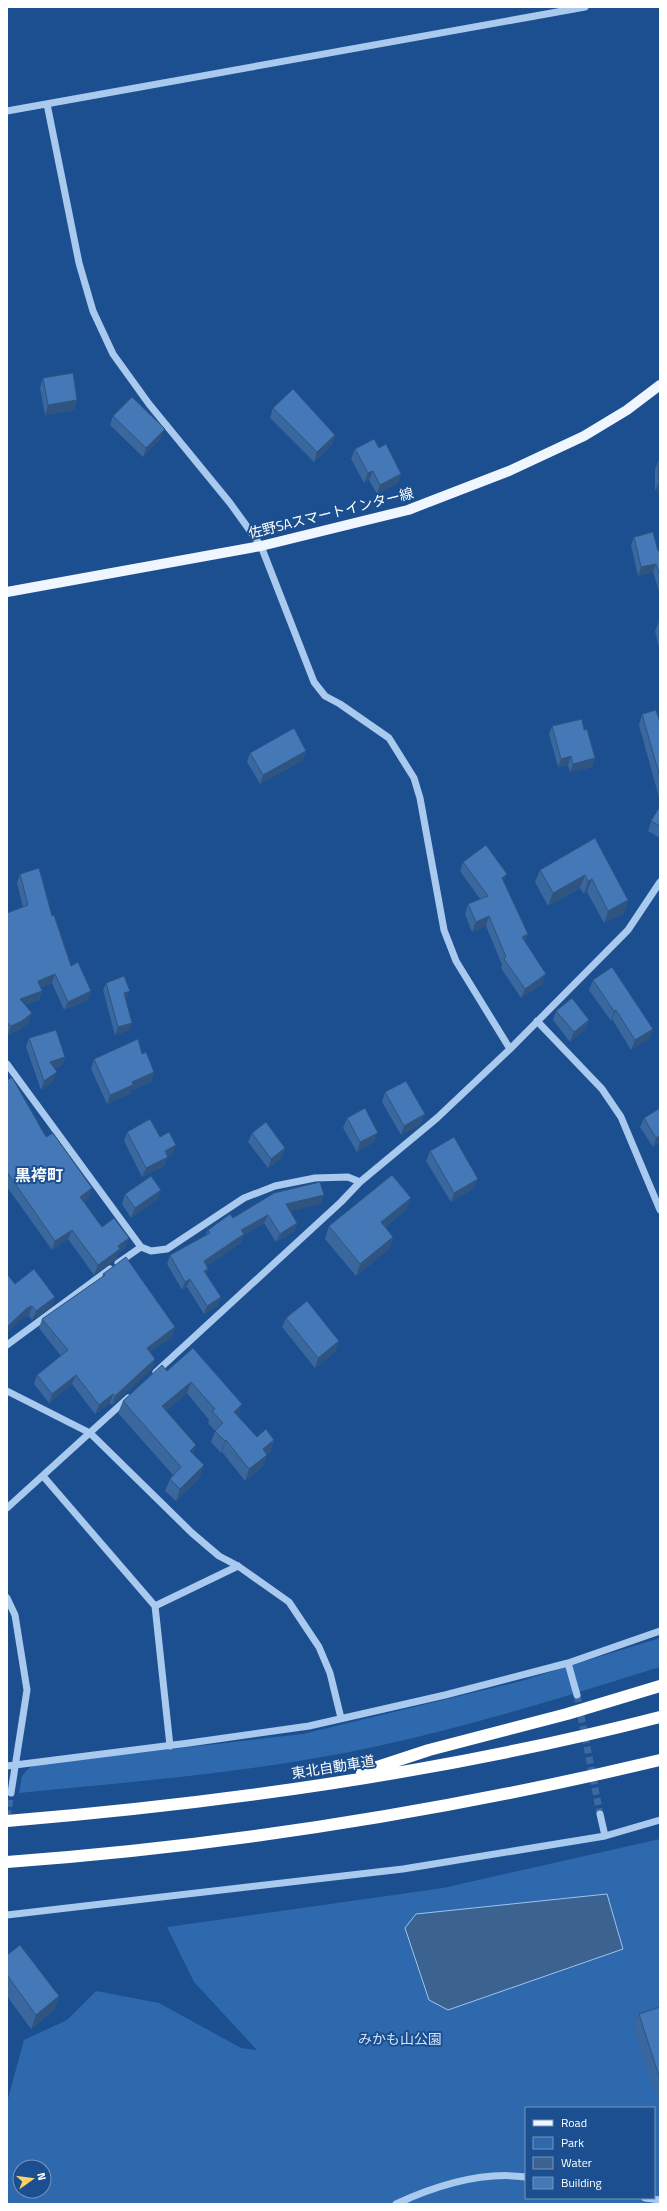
<svg xmlns="http://www.w3.org/2000/svg" width="667" height="2211" font-family="'Titillium Web','Noto Sans JP',sans-serif">
<style>
.green{fill:#2e69ad;fill-rule:evenodd}
.water{fill:#3c6290;stroke:#9cc4f0}
.lines{fill:none;stroke-linecap:round;stroke-linejoin:round}
.minor-tunnel{stroke:#3d69a0;stroke-width:7;stroke-dasharray:7 3.5;stroke-linecap:butt}
.minor{stroke:#a9c9ee;stroke-width:7}
.major{stroke:#f0f6ff;stroke-width:10}
.highway{stroke:#fff;stroke-width:12}
.wall{fill:#3a679d}
.shaded-wall{fill:#305480}
.building{fill:#4478b7;stroke:#305480}
.labels{text-anchor:middle;stroke-width:4;stroke-linejoin:round;paint-order:stroke}
.street-label{font-size:14px;fill:#fff;stroke:#1b4f8f}
.park-label{font-size:14px;fill:#cfe3fa;stroke:#1b4f8f}
.quarter-label{font-size:16px;font-weight:bold;fill:#fff;stroke:#1b4f8f}
</style>
<rect width="100%" height="100%" fill="#1b4f8f"/>
<path class="green" d="M660 1638V1667C567 1696 474 1725 378 1746 260 1772 139 1781 19 1793L22 1776 32 1765 303 1734 521 1681Z
M660 1839V2204H7V2102L24 2040 67 2020 96 1991 159 2003 241 2048 257 2050 194 1982 167 1927 443 1888ZM526 2108H654V2198H526ZM20 2167H44V2191H20Z"/>
<path class="water" d="M607 1894 623 1949 448 2010 429 2000 405 1928 416 1914Z"/>
<g class="lines">
<path class="minor-tunnel" d="M577 1695 600 1814
M7 1817 11 1793"/>
<path class="minor" d="M47 104 79 263 93 311 113 354 149 404 230 503 261 546 314 682 325 696 340 704 389 738 414 778 420 798 444 930 456 961 510 1049
M7 111 585 7
M537 1021 602 1089 621 1117 660 1210
M7 1064 141 1247 151 1251 167 1249 244 1198 275 1186 315 1178 348 1177 360 1182
M118 1263 141 1247
M7 1345 110 1269
M156 1372 341 1202 360 1182 437 1118 510 1049 628 930 660 882
M7 1391 90 1433 192 1533 219 1556 238 1566 289 1602 319 1647 330 1673 341 1718
M43 1476 155 1606 170 1746
M7 1508 128 1398
M7 1598 15 1615 27 1690 11 1793
M155 1606 238 1566
M568 1663 577 1695
M7 1766 189 1743 309 1726 445 1695 568 1663 660 1631
M600 1814 605 1836
M7 1915 403 1869 605 1836 660 1820
M645 2198 660 2200
M396 2204C435 2186 483 2171 526 2177"/>
<path class="major" d="M7 592 261 546 408 510 509 471 584 436 627 410 660 385"/>
<path class="highway" d="M362 1772 429 1750 567 1714 660 1686
M7 1821C226 1803 447 1772 660 1717
M7 1862C227 1846 446 1811 660 1760"/>
</g>
<path class="wall" d="M43 378 77 400 74 410 45 415 40 388Z
M273 408 335 435 332 444 314 462 270 418Z
M113 416 161 438 143 457 110 425Z
M379 448 401 474 398 483 377 494 369 480 364 483 351 459 355 449Z
M658 461 660 491H655V470Z
M634 537 658 551 660 550V594L653 572 638 576 631 545Z
M659 621H660V653L655 631Z
M642 714 660 723V801L639 725Z
M552 726 595 758 592 767 570 772 568 765 558 767 549 734Z
M306 751 303 760 260 784 247 762 250 753Z
M660 806V838L648 831 651 821Z
M595 838 628 900 624 913 604 923 587 892 584 894 580 888 548 906 535 882 540 870Z
M463 862 504 882 528 934 525 943 543 984 521 998 501 968 502 965 486 926 472 932 465 914 468 904 480 899 460 871Z
M20 874 52 916 71 966 88 1000 64 1010 52 983 41 987 42 991 39 1000 25 1005 29 1022 19 1030 8 1035H7V913L23 907 17 883Z
M593 980 650 1038 631 1050 612 1019 611 1021 589 990Z
M106 983 127 998 126 999 129 1030 115 1035 103 990Z
M556 1011 589 1020 586 1029 570 1042 553 1020Z
M29 1038 65 1057 62 1065 54 1068V1081L41 1090 26 1047Z
M142 1054 154 1072 151 1082 131 1090 130 1094 107 1104 91 1069 94 1059Z
M7 1080 89 1198 84 1202 102 1227 129 1238 125 1248 119 1252 116 1259 94 1275 68 1239 52 1250 7 1187Z
M385 1092 425 1114 421 1124 401 1135 382 1102Z
M347 1118 374 1142 357 1152 343 1128Z
M644 1118 660 1142 653 1147 640 1127Z
M127 1132 160 1137 172 1155 167 1157 164 1166 142 1177 124 1141Z
M252 1133 285 1148 282 1158 268 1168 248 1142Z
M430 1151 478 1179 474 1188 451 1202 426 1161Z
M161 1190 157 1200 131 1218 122 1204 125 1194Z
M321 1204 290 1211 297 1223 294 1231 276 1242 264 1223 243 1236 241 1243 207 1266 206 1274 221 1297 217 1306 204 1314 187 1287 182 1290 167 1264 170 1255 205 1236 208 1230 233 1218Z
M406 1210 385 1227 393 1237 389 1249 356 1276 325 1239 329 1226Z
M103 1274 175 1327 172 1337 150 1352 155 1359 152 1369 112 1405 110 1403 95 1414 72 1384 49 1403 34 1384 37 1375 61 1356 39 1328 42 1319 102 1277Z
M15 1284 52 1306 32 1320 29 1316 24 1317Z
M286 1318 336 1351 315 1368 282 1327Z
M167 1371 242 1404 238 1416 257 1437 274 1440 270 1452 267 1454 263 1466 245 1481 222 1452 221 1453 211 1442 215 1431 208 1423 209 1420 187 1393 166 1411 193 1454 200 1477 176 1501 165 1491 170 1479 173 1475 118 1413 123 1401Z
M7 1955 59 1996 54 2010 31 2029 7 1996Z
M660 2007V2108L634 2028 639 2014Z"/>
<path class="shaded-wall" d="M77 400 74 410 45 415 48 405Z
M165 429 161 438 143 457 146 448Z
M335 435 332 444 314 462 317 452Z
M373 471 369 480 364 483 368 473Z
M401 474 398 483 377 494 380 485Z
M659 481H660V491H655Z
M656 564 653 572 638 576 641 567Z
M306 751 303 760 260 784 263 775Z
M571 756 568 765 558 767 561 759Z
M595 758 592 767 570 772 573 764Z
M507 874 503 884 502 878Z
M585 875 580 888 548 906 553 893Z
M592 879 587 892 584 894 588 881Z
M628 900 624 913 604 923 608 911Z
M489 916 486 926 472 932 476 922Z
M528 934 525 944 522 937Z
M55 974 52 983 35 990 38 981Z
M546 974 543 984 521 998 525 989Z
M42 991 39 1000 17 1008 20 999Z
M91 991 88 1000 64 1010 68 1002Z
M130 991 127 998 121 1000 124 993Z
M616 1010 612 1019 611 1021 614 1011Z
M32 1013 29 1022 19 1030 8 1035 11 1026Z
M589 1020 586 1029 570 1042 574 1032Z
M132 1023 129 1030 115 1035 118 1027Z
M653 1029 650 1038 631 1050 635 1040Z
M65 1057 62 1065 47 1070 50 1062Z
M57 1072 54 1081 41 1090 44 1081Z
M154 1072 151 1082 131 1090 130 1094 107 1104 110 1095 132 1082Z
M425 1114 421 1124 401 1135 404 1126Z
M378 1133 374 1142 357 1152 360 1142Z
M660 1135V1142L653 1147 656 1138Z
M176 1145 172 1155 167 1157 164 1166 142 1177 146 1168 165 1151Z
M285 1148 282 1158 268 1168 271 1159Z
M478 1179 474 1188 451 1202 454 1193Z
M92 1188 89 1198 77 1207 80 1197Z
M161 1190 157 1200 131 1218 135 1208Z
M324 1195 321 1204 283 1213 286 1204Z
M411 1198 406 1210 376 1234 381 1222Z
M268 1215 264 1223 243 1236 241 1243 201 1270 204 1261 241 1230Z
M297 1223 294 1231 276 1242 280 1234Z
M72 1230 68 1239 52 1250 55 1241Z
M393 1237 389 1249 356 1276 360 1264Z
M129 1238 125 1248 119 1252 116 1259 94 1275 98 1265 118 1246Z
M208 1269 205 1277 204 1271Z
M190 1279 187 1287 182 1290 185 1282Z
M55 1297 52 1306 32 1320 36 1311Z
M221 1297 217 1306 204 1314 207 1306Z
M32 1306 29 1316 24 1317 7 1333V1327L27 1308Z
M175 1327 172 1337 143 1357 147 1348Z
M339 1341 336 1351 315 1368 318 1358Z
M155 1359 152 1369 112 1405 115 1396Z
M76 1375 72 1384 49 1403 52 1394Z
M191 1382 187 1393 158 1418 162 1406Z
M113 1394 110 1403 95 1414 99 1405Z
M242 1404 238 1416 234 1412Z
M226 1440 222 1452 221 1453 225 1441Z
M274 1440 270 1452 258 1461 263 1449Z
M196 1445 192 1457 190 1451Z
M267 1455 263 1466 245 1481 249 1469Z
M204 1465 200 1477 176 1501 180 1489Z
M59 1996 54 2010 31 2029 36 2015Z"/>
<path class="building" d="M73 373 77 400 48 405 43 378Z
M293 389 335 435 317 452 273 408Z
M132 397 165 429 146 448 113 416Z
M374 439 379 448 386 444 401 474 380 485 373 471 368 473 355 449Z
M658 461H660V481H659Z
M653 532 658 551 660 550V576L656 564 641 567 634 537Z
M656 710 660 723V777L642 714Z
M582 719 584 730 587 729 595 758 573 764 571 756 561 759 552 726Z
M294 728 306 751 263 775 250 753Z
M660 806V826L651 821Z
M595 838 628 900 608 911 592 879 588 881 585 875 553 893 540 870Z
M486 845 507 874 502 878 528 934 522 937 546 974 525 989 504 959 506 957 489 916 476 922 468 904 488 896 463 862Z
M39 868 52 916 54 915 71 966 78 962 91 991 68 1002 55 974 38 981 42 991 20 999 32 1013 22 1021 11 1026 7 1022V913L28 905 20 874Z
M612 967 653 1029 635 1040 616 1010 614 1011 593 980Z
M124 976 130 991 124 993 132 1023 118 1027 106 983Z
M572 998 589 1020 574 1032 556 1011Z
M56 1030 65 1057 50 1062 57 1072 44 1081 29 1038Z
M138 1039 142 1054 146 1052 154 1072 132 1082 133 1085 110 1095 94 1059Z
M12 1077 46 1137 53 1133 92 1188 80 1197 102 1227 114 1218 129 1238 118 1246 120 1249 98 1265 72 1230 55 1241 7 1172V1080Z
M406 1081 425 1114 404 1126 385 1092Z
M365 1108 378 1133 360 1142 347 1118Z
M660 1108V1135L656 1138 644 1118Z
M150 1119 160 1137 169 1132 176 1145 165 1151 168 1157 146 1168 127 1132Z
M266 1122 285 1148 271 1159 252 1133Z
M454 1137 478 1179 454 1193 430 1151Z
M392 1175 411 1198 381 1222 393 1237 360 1264 329 1226Z
M151 1176 161 1190 135 1208 125 1194Z
M320 1182 324 1195 286 1204 297 1223 280 1234 268 1215 241 1230 244 1234 204 1261 208 1269 204 1271 221 1297 207 1306 190 1279 185 1282 170 1255 210 1233 208 1230 230 1214 233 1218 274 1193Z
M126 1257 175 1327 147 1348 155 1359 115 1396 113 1394 99 1405 76 1375 52 1394 37 1375 68 1350 42 1319 105 1275 103 1274Z
M34 1269 55 1297 36 1311 32 1306 27 1308 7 1327V1274L15 1284Z
M307 1301 339 1341 318 1358 286 1318Z
M193 1348 242 1404 234 1412 257 1437 266 1429 274 1440 263 1449 267 1455 249 1469 226 1440 225 1441 215 1431 223 1423 212 1411 215 1409 191 1382 162 1406 196 1445 190 1451 204 1465 180 1489 170 1479 181 1467 123 1401 162 1365 167 1371Z
M20 1945 59 1996 36 2015 7 1975V1955Z
M660 2007V2079L639 2014Z"/>
<g class="labels">
<g class="street-label">
<text transform="translate(331 513) rotate(-14)" y="5">佐野SAスマートインター線</text>
<text transform="translate(333 1767) rotate(-9)" y="5">東北自動車道</text>
</g>
<g class="park-label">
<text x="400" y="2044">みかも山公園</text>
</g>
<g class="quarter-label">
<text x="39" y="1181">黒袴町</text>
</g>
</g>
<rect width="667" height="2211" fill="none" stroke="#ffffff" stroke-width="16"/>
<rect x="525" y="2107" width="130" height="92" fill="#1b4f8f" stroke="#7695bc"/>
<rect x="533" y="2120" width="20" height="6" fill="#f0f6ff" stroke="#7695bc"/>
<text x="561" y="2127" font-size="12" fill="#ffffff">Road</text>
<rect x="533" y="2137" width="20" height="12" fill="#2e69ad" stroke="#7695bc"/>
<text x="561" y="2147" font-size="12" fill="#ffffff">Park</text>
<rect x="533" y="2157" width="20" height="12" fill="#3c6290" stroke="#7695bc"/>
<text x="561" y="2167" font-size="12" fill="#ffffff">Water</text>
<rect x="533" y="2177" width="20" height="12" fill="#4478b7" stroke="#7695bc"/>
<text x="561" y="2187" font-size="12" fill="#ffffff">Building</text>
<g transform="translate(32 2179) rotate(76)"><circle r="19" fill="#1b4f8f" stroke="#7695bc"/>
<path d="M0-3L7 15L0 10L-7 15Z" fill="#ffd166"/>
<text y="-6" font-size="11" font-weight="bold" text-anchor="middle" fill="#ffffff">N</text>
</g>
</svg>
